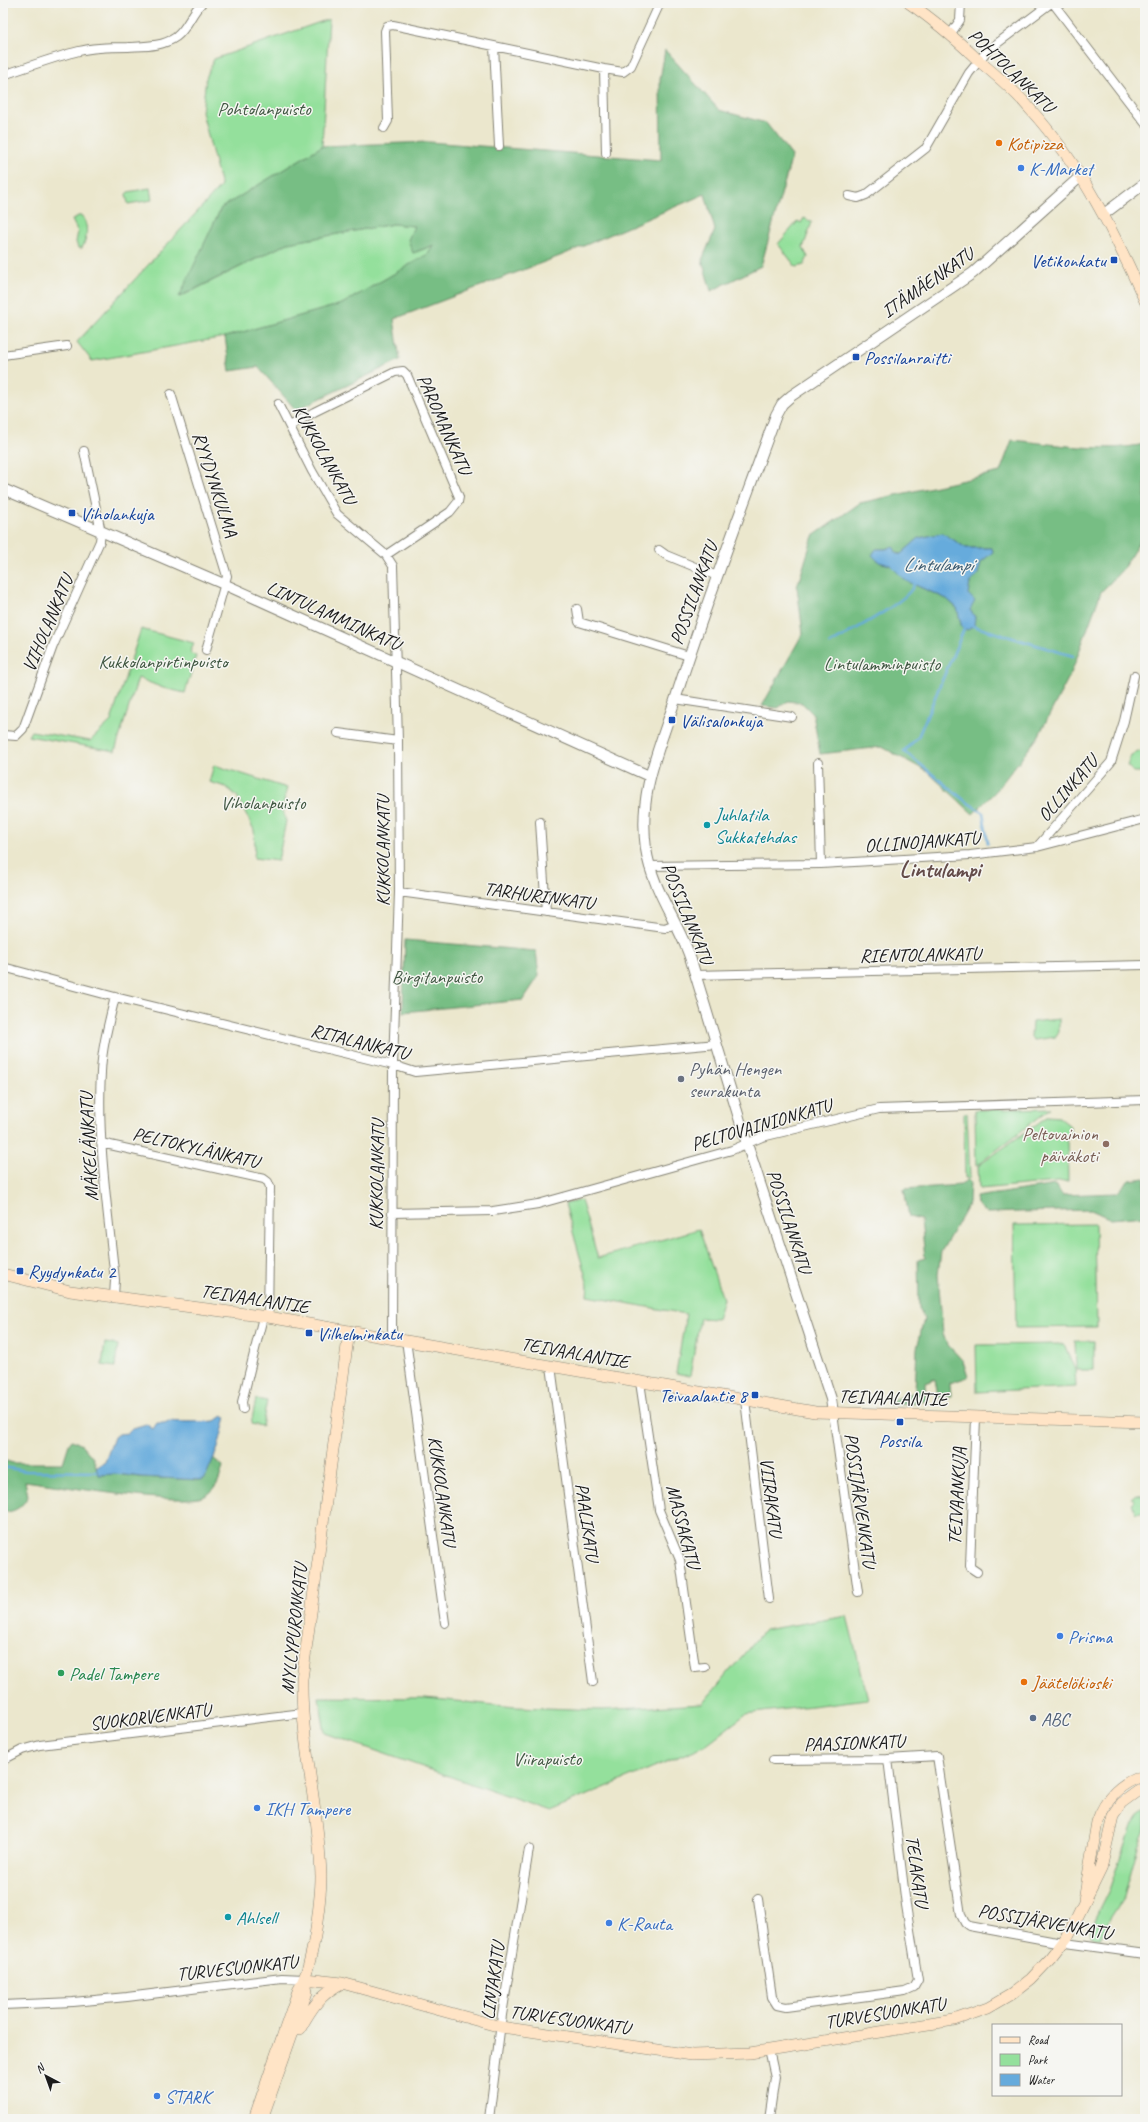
<svg xmlns="http://www.w3.org/2000/svg" width="1148" height="2122" font-family="Caveat,sans-serif">
<style>
.green{fill:#94e09c;stroke:#587e5c}
.forest{fill:#77be84;stroke:#4a6d50;fill-rule:evenodd}
.water{fill:#66abdc;stroke:#41647c}
.lines{fill:none;stroke-linecap:round;stroke-linejoin:round}
.stream{stroke:#66abdc;stroke-width:2.5}
.minor-casing{stroke:#848274;stroke-width:10}
.tertiary-casing{stroke:#848274;stroke-width:12}
.secondary-casing{stroke:#848274;stroke-width:12}
.minor{stroke:#fff;stroke-width:8}
.tertiary{stroke:#fff;stroke-width:10}
.secondary{stroke:#ffe4c6;stroke-width:11}
.food-dot{fill:#e8710a;stroke:#f6f6f2;stroke-width:1.5}
.shop-dot{fill:#3f7fe0;stroke:#f6f6f2;stroke-width:1.5}
.transit-dot{fill:#1a4fb4;stroke:#f6f6f2;stroke-width:1.5}
.culture-dot{fill:#0f9aa8;stroke:#f6f6f2;stroke-width:1.5}
.worship-dot{fill:#6b7280;stroke:#f6f6f2;stroke-width:1.5}
.education-dot{fill:#8d6e63;stroke:#f6f6f2;stroke-width:1.5}
.leisure-dot{fill:#2e9e5b;stroke:#f6f6f2;stroke-width:1.5}
.service-dot{fill:#5c6f8a;stroke:#f6f6f2;stroke-width:1.5}
.labels{text-anchor:middle;stroke-width:3;stroke-linejoin:round;paint-order:stroke}
.street-label{font-size:19px;fill:#1c1c1c;stroke:#f6f6f2}
.park-label{font-size:19px;fill:#405742;stroke:#f6f6f2}
.food-label{font-size:19px;fill:#c56008;stroke:#f6f6f2;text-anchor:start}
.shop-label{font-size:19px;fill:#366cbe;stroke:#f6f6f2;text-anchor:start}
.transit-label{font-size:19px;fill:#164399;stroke:#f6f6f2;text-anchor:start}
.culture-label{font-size:19px;fill:#0d838f;stroke:#f6f6f2;text-anchor:start}
.worship-label{font-size:19px;fill:#5b616d;stroke:#f6f6f2;text-anchor:start}
.education-label{font-size:19px;fill:#785e54;stroke:#f6f6f2;text-anchor:end}
.leisure-label{font-size:19px;fill:#27864d;stroke:#f6f6f2;text-anchor:start}
.service-label{font-size:19px;fill:#4e5e75;stroke:#f6f6f2;text-anchor:start}
.water-label{font-size:20px;font-style:italic;fill:#3d5c72;stroke:#f6f6f2}
.district-label{font-size:23px;font-weight:bold;fill:#644c4a;stroke:#f6f6f2}
</style>
<rect width="100%" height="100%" fill="#f6f6f2"/>
<filter id="ink" filterUnits="userSpaceOnUse"><feTurbulence type="fractalNoise" baseFrequency=".025" numOctaves="2"/><feDisplacementMap in="SourceGraphic" scale="8" xChannelSelector="R" yChannelSelector="G"/><feConvolveMatrix kernelMatrix="1 2 1 2 8 2 1 2 1" color-interpolation-filters="sRGB"/></filter>
<filter id="wash" filterUnits="userSpaceOnUse"><feTurbulence type="fractalNoise" baseFrequency=".012" numOctaves="4" result="noise"/><feDisplacementMap in="SourceGraphic" scale="16" xChannelSelector="R" yChannelSelector="G"/><feGaussianBlur stdDeviation="0.9" result="paint"/><feColorMatrix in="noise" values="0 0 0 0 0 0 0 0 0 0 0 0 0 0 0 0 0 1.4 0 .05"/><feComposite in="paint" operator="in"/></filter>
<g filter="url(#wash)">
<rect width="100%" height="100%" fill="#ebe7cd"/>
<path class="green" d="M329 19 322 146 221 208 180 297 288 243 393 224 414 226 413 253 435 245 428 254 342 304 225 337 92 361 77 342 221 186 202 112 206 78 214 59Z
M150 188 152 200 128 204 126 194 128 192Z
M78 216H82C89 224 87 239 82 248H78L76 242 78 232 72 220Z
M804 218 812 222 803 248 808 257 804 265 796 267 778 244 798 221 801 223Z
M141 629 194 643 190 653 196 656 185 693 163 688 138 678 115 751 28 736 31 731 90 741 111 721Z
M1141 751 1145 753V770L1144 772H1134L1127 766 1131 755Z
M214 765 287 788 282 810 286 821 278 861 254 858 255 846 254 830 237 796 226 787 209 782Z
M1059 1019V1032L1056 1037 1034 1040 1031 1037 1032 1022Z
M1051 1108 976 1166 975 1110Z
M964 1113H967L970 1178H965Z
M1048 1116 1059 1117 1070 1126V1138H1067L1068 1181 979 1189 978 1166Z
M581 1200 598 1258 699 1229 723 1299 717 1319 700 1318 690 1376 676 1373 686 1314 587 1296 588 1285 565 1204Z
M1095 1224 1097 1327 1016 1328 1014 1225Z
M1075 1341H1094V1370H1076Z
M105 1343 118 1345 115 1367 102 1365Z
M1064 1344 1075 1370 1076 1387 977 1392 976 1345Z
M256 1399 267 1401 262 1426 251 1424Z
M1136 1494 1145 1496V1511L1136 1513 1131 1503 1135 1500 1131 1498Z
M847 1616 868 1699 746 1714 704 1746 549 1811 325 1733 319 1697 425 1698 515 1707 602 1710 702 1704 764 1630Z
M1145 1812V1830L1138 1846 1124 1897 1109 1920 1100 1939 1091 1936 1090 1930 1110 1890 1132 1826 1138 1817Z"/>
<path class="forest" d="M665 50 719 110 766 123 792 156 761 266 711 291 702 260 715 230 705 194 560 256 394 319 400 360 296 410 258 367 230 371 225 337 342 304 428 254 434 245 413 253 408 240 414 226 393 224 288 243 179 297 221 208 322 146 429 142 661 160 660 80Z
M1012 440C1055 444 1102 453 1145 444V532L1123 569 1101 592 1072 671 1038 737 995 792 973 814 928 772 882 747 820 754 813 714 802 703 788 701 778 708 762 706 803 633 797 587 813 536 860 503 1000 472ZM943 533 966 548H992L993 552 981 562 978 574 970 583 968 594 970 610 975 617 966 630 962 628 957 608 947 599 906 581 890 565 879 562 877 549H886L901 554 919 538Z
M405 940 536 951 539 976 523 1000 403 1012Z
M1145 1178V1216L1111 1219 1091 1210 987 1213 977 1205 976 1197 1056 1185 1062 1195 1117 1193 1129 1180Z
M967 1179 970 1182 969 1203 941 1252 938 1275 943 1334 948 1345 963 1361 968 1377 950 1383 951 1396 938 1397 935 1379 925 1383 926 1401 889 1405 888 1402 915 1392 917 1348 924 1319 919 1308 918 1260 925 1258 921 1220 909 1217 904 1189 961 1185Z
M72 1440 82 1445 93 1458 99 1475 116 1474 141 1477 201 1480 206 1475 213 1458 223 1466C220 1478 217 1490 205 1496 184 1507 56 1485 25 1481L28 1496C22 1507 16 1512 3 1512V1460L13 1463H63L69 1444Z"/>
<path class="water" d="M943 533 966 548H992L993 552 981 562 978 574 970 583 968 594 975 601 970 610 975 617 974 625 968 630 962 628 957 608 947 599 906 581 890 565 879 562 872 555 876 549H886L893 546 897 554H901L919 538Z
M223 1416 226 1417 218 1448 205 1478 201 1480 141 1477 116 1474 99 1475 96 1468 105 1462 114 1437 118 1434 128 1433 133 1428 146 1424 153 1429 157 1423H164L169 1421C172 1422 210 1422 214 1421 217 1420 220 1418 223 1416Z"/>
<g class="lines">
<path class="stream" d="M973 626 1073 656
M964 629 918 737 904 751 964 800 983 813 988 843
M830 644C848 633 909 601 914 585
M3 1467 26 1471 96 1472"/>
</g>
</g>
<g filter="url(#ink)">
<g class="lines">
<defs>
<path id="minor" d="M1053 3 1145 123
M950 35 960 20 961 3
M494 46 499 146
M604 69 606 153
M3 75C28 67 54 57 79 51 95 47 112 47 128 47 144 46 162 47 176 37 188 28 191 13 202 3
M384 128 388 121 385 31 387 26 393 25 604 69 623 72 631 66 660 3
M849 196 858 198 866 195 926 148 969 73 987 51 1051 3
M3 355 67 346
M171 394 227 576 206 650
M278 404 312 471 337 514 386 555 393 566 398 741 399 892 393 1065 392 1338
M290 426 314 412 395 372 403 371 407 375 459 497 458 502 450 512 386 555
M659 550 666 555 717 576
M577 609 579 622 689 656
M675 699 792 717
M338 733 398 741
M3 735 16 736 23 729 53 646 100 541 101 532 84 451
M818 763 821 864
M540 822 546 912
M1037 847 1111 762 1124 721 1134 676
M649 866 821 864 970 855 1037 847 1145 819
M399 892 665 928 675 924
M3 967 115 997 393 1065 415 1072 717 1044
M695 975 1145 965
M101 1143 264 1179 268 1182 270 1187 268 1317
M392 1213 493 1211 538 1204 732 1150 762 1137 879 1109 1145 1100
M114 1296 115 1280C108 1211 97 1141 101 1072 102 1047 109 1022 115 997
M406 1340 445 1623
M551 1366 593 1682
M640 1382 659 1510 680 1560 695 1668 705 1667
M745 1400 769 1599
M243 1409 242 1402 263 1317
M833 1413 858 1592
M976 1418 970 1565 971 1568 977 1572
M3 1760 22 1750 40 1745 303 1713
M773 1760 888 1759 937 1756 961 1915 965 1923 969 1926 1051 1941 1145 1954
M758 1899 772 1997 777 2005 786 2007 905 1991 914 1987 918 1980 906 1905 888 1759
M3 2005 73 2002 127 1997 282 1978 305 1979
M769 2050 775 2077 769 2119
M489 2119 502 2015 529 1849"/>
<path id="tertiary" d="M1104 214 1145 183
M3 489 226 585 649 776
M833 1413 831 1399 747 1144 690 957C677 920 652 889 646 849 638 791 659 750 676 697 706 602 742 509 776 415L782 404 791 396 973 273 1081 176"/>
<path id="secondary" d="M909 3C934 20 957 40 979 61 997 76 1015 91 1030 109 1081 165 1114 232 1145 301
M3 1274 70 1291 268 1317 815 1412 1145 1422
M1084 1900 1097 1822C1105 1799 1121 1781 1145 1776
M305 1979 342 1983 501 2027 692 2055 750 2053 954 2020 988 2008 1012 1994 1031 1979 1051 1958 1068 1936 1101 1869 1113 1816 1122 1803 1137 1792 1145 1789
M300 2029C311 2009 321 1993 342 1983
M254 2119 298 1991C308 1974 311 1955 315 1936 318 1916 321 1895 321 1876 319 1810 301 1745 302 1679L349 1331
M262 2119 307 1992 305 1979"/>
</defs>
<use href="#minor" class="minor-casing"/>
<use href="#tertiary" class="tertiary-casing"/>
<use href="#secondary" class="secondary-casing"/>
<use href="#minor" class="minor"/>
<use href="#tertiary" class="tertiary"/>
<use href="#secondary" class="secondary"/>
</g>
</g>
<g class="food-dot">
<circle cx="999" cy="143" r="4"/>
<circle cx="1024" cy="1682" r="4"/>
</g>
<g class="shop-dot">
<circle cx="1021" cy="168" r="4"/>
<circle cx="1060" cy="1636" r="4"/>
<circle cx="257" cy="1808" r="4"/>
<circle cx="609" cy="1923" r="4"/>
<circle cx="157" cy="2096" r="4"/>
</g>
<g class="transit-dot">
<rect x="1110" y="256" width="8" height="8" rx="2"/>
<rect x="852" y="353" width="8" height="8" rx="2"/>
<rect x="68" y="509" width="8" height="8" rx="2"/>
<rect x="668" y="716" width="8" height="8" rx="2"/>
<rect x="16" y="1267" width="8" height="8" rx="2"/>
<rect x="305" y="1329" width="8" height="8" rx="2"/>
<rect x="751" y="1391" width="8" height="8" rx="2"/>
<rect x="896" y="1418" width="8" height="8" rx="2"/>
</g>
<g class="culture-dot">
<circle cx="707" cy="825" r="4"/>
<circle cx="228" cy="1917" r="4"/>
</g>
<circle class="worship-dot" cx="681" cy="1079" r="4"/>
<circle class="education-dot" cx="1106" cy="1144" r="4"/>
<circle class="leisure-dot" cx="61" cy="1673" r="4"/>
<circle class="service-dot" cx="1033" cy="1718" r="4"/>
<g class="labels">
<g class="street-label">
<text transform="translate(1012 70) rotate(44)" y="7">POHTOLANKATU</text>
<text transform="translate(927 282) rotate(-35)" y="7">ITÄMÄENKATU</text>
<text transform="translate(445 424) rotate(66)" y="7">PAROMANKATU</text>
<text transform="translate(325 454) rotate(61)" y="7">KUKKOLANKATU</text>
<text transform="translate(216 484) rotate(72)" y="7">RYYDYNKULMA</text>
<text transform="translate(693 593) rotate(-70)" y="7">POSSILANKATU</text>
<text transform="translate(334 615) rotate(24)" y="7">LINTULAMMINKATU</text>
<text transform="translate(47 623) rotate(-67)" y="7">VIHOLANKATU</text>
<text transform="translate(1067 788) rotate(-49)" y="7">OLLINKATU</text>
<text transform="translate(922 841) rotate(-4)" y="7">OLLINOJANKATU</text>
<text transform="translate(382 851) rotate(-90)" y="7">KUKKOLANKATU</text>
<text transform="translate(539 895) rotate(8)" y="7">TARHURINKATU</text>
<text transform="translate(688 913) rotate(68)" y="7">POSSILANKATU</text>
<text transform="translate(920 954) rotate(-1)" y="7">RIENTOLANKATU</text>
<text transform="translate(360 1041) rotate(14)" y="7">RITALANKATU</text>
<text transform="translate(761 1124) rotate(-16)" y="7">PELTOVAINIONKATU</text>
<text transform="translate(88 1147) rotate(-93)" y="7">MÄKELÄNKATU</text>
<text transform="translate(196 1147) rotate(13)" y="7">PELTOKYLÄNKATU</text>
<text transform="translate(376 1175) rotate(-89)" y="7">KUKKOLANKATU</text>
<text transform="translate(790 1221) rotate(72)" y="7">POSSILANKATU</text>
<text transform="translate(255 1298) rotate(9)" y="7">TEIVAALANTIE</text>
<text transform="translate(575 1352) rotate(10)" y="7">TEIVAALANTIE</text>
<text transform="translate(893 1397) rotate(2)" y="7">TEIVAALANTIE</text>
<text transform="translate(443 1491) rotate(82)" y="7">KUKKOLANKATU</text>
<text transform="translate(956 1496) rotate(-87)" y="7">TEIVAANKUJA</text>
<text transform="translate(772 1497) rotate(83)" y="7">VIIRAKATU</text>
<text transform="translate(861 1500) rotate(82)" y="7">POSSIJÄRVENKATU</text>
<text transform="translate(588 1522) rotate(82)" y="7">PAALIKATU</text>
<text transform="translate(684 1526) rotate(75)" y="7">MASSAKATU</text>
<text transform="translate(293 1629) rotate(-84)" y="7">MYLLYPURONKATU</text>
<text transform="translate(150 1716) rotate(-7)" y="7">SUOKORVENKATU</text>
<text transform="translate(854 1742) rotate(-2)" y="7">PAASIONKATU</text>
<text transform="translate(918 1871) rotate(82)" y="7">TELAKATU</text>
<text transform="translate(1045 1921) rotate(10)" y="7">POSSIJÄRVENKATU</text>
<text transform="translate(237 1967) rotate(-6)" y="7">TURVESUONKATU</text>
<text transform="translate(492 1981) rotate(-82)" y="7">LINJAKATU</text>
<text transform="translate(885 2012) rotate(-9)" y="7">TURVESUONKATU</text>
<text transform="translate(570 2019) rotate(8)" y="7">TURVESUONKATU</text>
</g>
<g class="park-label">
<text x="264" y="115">Pohtolanpuisto</text>
<text x="163" y="668">Kukkolanpirtinpuisto</text>
<text x="882" y="670">Lintulamminpuisto</text>
<text x="263" y="809">Viholanpuisto</text>
<text x="437" y="983">Birgitanpuisto</text>
<text x="547" y="1765">Viirapuisto</text>
</g>
<g class="food-label">
<text x="1007" y="150">Kotipizza</text>
<text x="1032" y="1689">Jäätelökioski</text>
</g>
<g class="shop-label">
<text x="1029" y="175">K-Market</text>
<text x="1068" y="1643">Prisma</text>
<text x="265" y="1815">IKH Tampere</text>
<text x="617" y="1930">K-Rauta</text>
<text x="165" y="2103">STARK</text>
</g>
<g class="transit-label">
<text x="1106" y="267" text-anchor="end">Vetikonkatu</text>
<text x="864" y="364">Possilanraitti</text>
<text x="80" y="520">Viholankuja</text>
<text x="680" y="727">Välisalonkuja</text>
<text x="28" y="1278">Ryydynkatu 2</text>
<text x="317" y="1340">Vilhelminkatu</text>
<text x="747" y="1402" text-anchor="end">Teivaalantie 8</text>
<text x="900" y="1447" text-anchor="middle">Possila</text>
</g>
<g class="culture-label">
<text x="715" y="821">Juhlatila<tspan x="715" dy="22">Sukkatehdas</tspan></text>
<text x="236" y="1924">Ahlsell</text>
</g>
<g class="worship-label">
<text x="689" y="1075">Pyhän Hengen<tspan x="689" dy="22">seurakunta</tspan></text>
</g>
<g class="education-label">
<text x="1098" y="1140">Peltovainion<tspan x="1098" dy="22">päiväkoti</tspan></text>
</g>
<g class="leisure-label">
<text x="69" y="1680">Padel Tampere</text>
</g>
<g class="service-label">
<text x="1041" y="1725">ABC</text>
</g>
<g class="water-label">
<text x="938" y="571">Lintulampi</text>
</g>
<g class="district-label">
<text x="940" y="877">Lintulampi</text>
</g>
</g>
<rect width="1148" height="2122" fill="none" stroke="#f6f6f2" stroke-width="16"/>
<rect x="992" y="2024" width="130" height="72" fill="#f6f6f2" stroke="#9f9f9c"/>
<rect x="1000" y="2037" width="20" height="6" fill="#ffe4c6" stroke="#9f9f9c"/>
<text x="1028" y="2044" font-size="12" fill="#1c1c1c">Road</text>
<rect x="1000" y="2054" width="20" height="12" fill="#94e09c" stroke="#9f9f9c"/>
<text x="1028" y="2064" font-size="12" fill="#1c1c1c">Park</text>
<rect x="1000" y="2074" width="20" height="12" fill="#66abdc" stroke="#9f9f9c"/>
<text x="1028" y="2084" font-size="12" fill="#1c1c1c">Water</text>
<g transform="translate(46 2076) rotate(319)" stroke="#f6f6f2" stroke-width="3" paint-order="stroke">
<path d="M0-3L7 15L0 10L-7 15Z" fill="#1c1c1c"/>
<text y="-6" font-size="11" font-weight="bold" text-anchor="middle" fill="#1c1c1c">N</text>
</g>
</svg>
